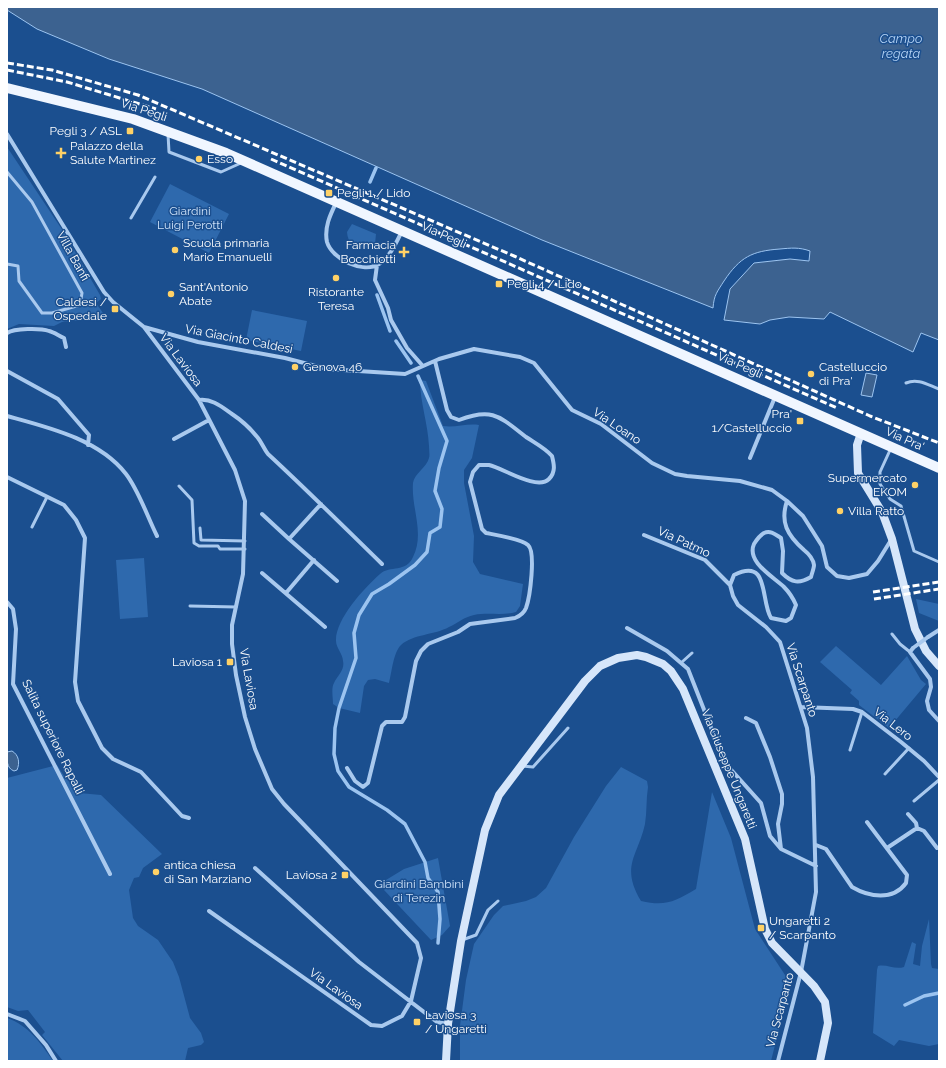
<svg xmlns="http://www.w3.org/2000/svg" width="946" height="1068" font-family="Raleway,sans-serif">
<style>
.green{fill:#2e69ad}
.water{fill:#3c6290;stroke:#9cc4f0}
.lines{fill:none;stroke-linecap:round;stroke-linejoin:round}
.stream{stroke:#9cc4f0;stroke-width:3.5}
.lane{stroke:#a9c9ee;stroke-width:3}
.street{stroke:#a9c9ee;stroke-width:4}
.secondary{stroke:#d6e6fa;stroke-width:8}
.primary{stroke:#f0f6ff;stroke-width:10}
.rail{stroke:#fff;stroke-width:3;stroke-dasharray:7 3;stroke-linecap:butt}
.street-bridge{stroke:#a9c9ee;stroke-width:4}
.poi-dot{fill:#ffd166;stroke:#1b4f8f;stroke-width:1.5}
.labels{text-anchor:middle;stroke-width:3;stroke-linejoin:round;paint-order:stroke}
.street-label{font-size:12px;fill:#fff;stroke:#1b4f8f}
.poi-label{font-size:12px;fill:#fff;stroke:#1b4f8f;text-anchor:start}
.park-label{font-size:12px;fill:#cfe3fa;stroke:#1b4f8f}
.water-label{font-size:13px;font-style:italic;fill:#b5d3f5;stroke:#1b4f8f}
</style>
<rect width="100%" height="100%" fill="#1b4f8f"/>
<path class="green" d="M7 147 63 231 100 295 101 299 96 303 103 313 95 319 62 322 54 326 19 324 7 329Z
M170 184 229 214 209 253 150 222Z
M352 224 376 234 375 244C362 253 348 248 347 232Z
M252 310 307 321 301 351 246 340Z
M420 380 426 381 443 426C455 428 467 423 479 425L472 458 464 470V483L474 536 473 562 480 574 523 584 520 606 516 612C502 616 488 612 474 615 464 617 458 623 449 627 435 635 413 634 401 645 393 653 392 672 389 683L375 679 368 680 364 686 360 713 339 708 333 704C333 698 331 688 334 683 338 675 345 670 343 661 343 654 336 648 336 641 335 620 364 588 380 574 390 565 406 573 413 557 425 533 411 508 413 483 414 474 427 467 429 458 430 455 429 450 429 446 428 424 420 402 420 380Z
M144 558 148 617 120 619 116 560Z
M916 599 939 604V621L919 613Z
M836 646 881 685 907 656 921 680 926 684 889 728 859 705V701L850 693 852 690 820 662Z
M57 765 64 776 79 793 101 795 162 854 143 868 139 877 134 878 129 890 133 918 138 926 158 940 173 962 179 977 190 1018 201 1033 204 1042 201 1045 188 1048 185 1061H63L42 1035 45 1032 28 1010 18 1011 7 1007V778Z
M621 767 647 781 648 787C646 799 647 812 645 824 638 856 620 866 641 901 666 907 675 901 696 889L712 792 731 838 755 929 785 975 787 997 771 1061H460V1026L466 980 474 944 494 915 503 906 526 901 536 897 546 888 574 837 606 786Z
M438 858 450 926 442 935 431 940 384 890 386 880 404 869Z
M929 919 931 964 932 968 939 969V1044L929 1046 899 1040 894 1046 873 1033 877 970 878 966C887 964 895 970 904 967L912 942 916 944 913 964 920 966 922 946Z
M7 1018C29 1026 40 1042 53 1061H7Z"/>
<path class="water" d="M7 7H939V340L921 333 913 352 830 312 824 319 789 317 770 320 760 324 724 320 730 289 754 263 790 259 809 261 810 251C799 247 791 248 780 249 752 251 740 257 724 281 717 292 714 295 713 308L542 240 202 89 109 59 37 29 7 10Z
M866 373 877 375 872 397 861 395Z
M12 751C19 755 20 763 17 770L14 771C6 768 7 759 7 752Z"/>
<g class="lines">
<path class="stream" d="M370 182 376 168
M377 295 390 331
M396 341 411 363
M418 376 447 441 439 468 435 491 442 509 440 527 430 533 427 552 415 565 389 584 372 594 359 615 354 633 356 658 339 708 335 728 334 754 338 771 349 787 387 810 405 824 425 862 428 878 438 892 440 919 438 943
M905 1005 924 996 939 993"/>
<path class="lane" d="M168 134 169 152 221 172 241 163
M7 172 32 202 82 293 80 305 52 313H42L19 281 18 266 7 264
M131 218 155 177
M906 383C918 378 928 385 939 389
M891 448 880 472V484L890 499 901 506 914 551 939 562
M179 486 192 500 194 543 199 546H218L220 549H245
M32 527 47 497
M200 528 201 540 245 541
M190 606 236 607
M892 634 900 644 910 652
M682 662 692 653
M850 750 862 712
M522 766 533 767 568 728
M885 774 909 748
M914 801 939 780
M462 940 476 935 488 910 498 901"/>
<path class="street" d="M7 134 104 292 113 302 144 327 198 342 285 358 327 369 405 374 439 359 474 349 520 357 534 363 572 410 601 424 652 463 675 474 687 476 740 481 772 490 787 501 803 516 822 546 827 567 837 576 849 578 867 574 878 561 891 540
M336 203C330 215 324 228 327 242 332 259 363 274 379 264 390 257 396 243 402 231
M377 265 375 280 388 308 391 320 407 348 422 365
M144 327 199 400 235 470 245 501 243 574 232 625V644L236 675 245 717 255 749 272 789 284 804 417 943 421 958 411 1001 402 1016 382 1026 371 1025 209 911
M7 333C14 328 41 328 49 331 54 332 59 336 64 338L66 347
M7 371 58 399 89 435 88 445
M199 400C211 398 222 407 232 414 241 420 251 429 258 438 262 443 264 449 268 454 307 490 344 527 382 564
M7 416C47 427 99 439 126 474 139 491 147 516 157 536
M174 439 209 420
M750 458 775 397
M7 477 64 505 76 520 85 538 75 682 78 701 102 748 113 759 141 772 182 816 189 818
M321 504 289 539 337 581
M262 514 289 539
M644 535 705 560 730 585
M262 573 325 627
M286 593 314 560
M7 602 13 609 16 629 13 684 110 874
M627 628 667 651 688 669 725 763 761 803 770 836 781 849 816 866
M928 637 939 630
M913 648 910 652 930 679 931 687 927 701 929 710 939 721
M801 707 853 709 862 712 901 742 924 761 939 777
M746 718 756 723 770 757 782 794V804L778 824 781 849
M347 768 355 781 363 787 368 783 382 726 386 722H402L405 717 416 661 421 651 428 644 458 632 470 624 515 618C520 616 524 613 526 608 530 597 536 552 528 545 521 539 496 535 486 533L482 529 470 482 473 472 479 465C482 465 486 465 489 465 503 468 537 491 549 479 556 472 554 464 552 456 545 448 535 443 526 437 500 417 493 407 459 420L451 417 447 410 435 361
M908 814 916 823 917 828
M816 845 826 849 852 887C869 897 893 901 906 883L907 875 867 822
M887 848 917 828 924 831 937 848
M255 868 359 962 437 1022 448 1024
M7 1014 25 1021 46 1045 56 1061
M778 1061 801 972 816 892 813 777 807 728 780 642 766 627 738 605 733 596 730 585 734 575C770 557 760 600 771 618L786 621 791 618 796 605C793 598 789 592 784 587 774 577 746 562 754 544 757 539 759 536 764 533 771 530 776 535 781 538L783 551 782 573C792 583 799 584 811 577 812 573 814 568 814 565 813 558 809 554 804 550 787 535 780 522 787 501"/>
<path class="secondary" d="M861 433 857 445 858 473 882 512 892 539 915 629 926 651 939 666
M446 1061 448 1024 461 941 485 830 499 795 585 681 600 666 618 658 637 655 646 657 663 664 671 671 683 689 745 839 765 929 772 943 814 986 825 1002 828 1023 820 1061"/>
<path class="primary" d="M7 88 133 119 226 153 939 468"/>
<path class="rail" d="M7 63 52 70 138 95 514 256 870 416 939 443
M7 70 67 82 156 109
M271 159 837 408
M873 592 939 582
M874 599 939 589"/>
<path class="street-bridge" d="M913 648 928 637"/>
</g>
<g class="poi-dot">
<rect x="126" y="127" width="8" height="8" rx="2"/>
<path d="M59 147h4v4h4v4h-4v4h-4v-4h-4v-4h4z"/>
<circle cx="199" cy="159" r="4"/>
<rect x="325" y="189" width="8" height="8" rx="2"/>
<circle cx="175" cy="250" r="4"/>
<path d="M402 246h4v4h4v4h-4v4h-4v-4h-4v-4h4z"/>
<circle cx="336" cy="278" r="4"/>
<rect x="495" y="280" width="8" height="8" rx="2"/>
<circle cx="171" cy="294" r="4"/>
<rect x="111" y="305" width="8" height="8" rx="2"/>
<circle cx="295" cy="367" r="4"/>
<circle cx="811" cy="374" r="4"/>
<rect x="796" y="417" width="8" height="8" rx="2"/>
<circle cx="915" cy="485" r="4"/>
<circle cx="840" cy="511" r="4"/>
<rect x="226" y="658" width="8" height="8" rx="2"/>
<circle cx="156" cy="872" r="4"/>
<rect x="341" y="871" width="8" height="8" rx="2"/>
<rect x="757" y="924" width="8" height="8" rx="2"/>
<rect x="413" y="1018" width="8" height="8" rx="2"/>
</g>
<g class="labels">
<g class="street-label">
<text transform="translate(144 110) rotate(18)" y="4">Via Pegli</text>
<text transform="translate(444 235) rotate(24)" y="4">Via Pegli</text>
<text transform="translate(73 256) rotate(61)" y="4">Villa Banfi</text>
<text transform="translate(239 339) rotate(11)" y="4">Via Giacinto Caldesi</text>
<text transform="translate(181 360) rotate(53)" y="4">Via Laviosa</text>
<text transform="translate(740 365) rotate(24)" y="4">Via Pegli</text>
<text transform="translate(617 426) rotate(34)" y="4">Via Loano</text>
<text transform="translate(905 439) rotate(24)" y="4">Via Pra'</text>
<text transform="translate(684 542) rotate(25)" y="4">Via Patmo</text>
<text transform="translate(249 679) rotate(80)" y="4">Via Laviosa</text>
<text transform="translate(802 680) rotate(72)" y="4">Via Scarpanto</text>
<text transform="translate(893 724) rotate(38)" y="4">Via Lero</text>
<text transform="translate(53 737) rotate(64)" y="4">Salita superiore Rapalli</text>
<text transform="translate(729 769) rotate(68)" y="4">Via Giuseppe Ungaretti</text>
<text transform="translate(336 989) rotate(35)" y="4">Via Laviosa</text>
<text transform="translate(780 1010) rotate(-75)" y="4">Via Scarpanto</text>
</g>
<g class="poi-label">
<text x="122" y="135" text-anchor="end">Pegli 3 / ASL</text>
<text x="70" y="150">Palazzo della<tspan x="70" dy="14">Salute Martinez</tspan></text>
<text x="207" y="163">Esso</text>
<text x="337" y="197">Pegli 1 / Lido</text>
<text x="183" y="247">Scuola primaria<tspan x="183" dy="14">Mario Emanuelli</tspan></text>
<text x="396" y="249" text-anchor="end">Farmacia<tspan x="396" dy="14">Bocchiotti</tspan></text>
<text x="507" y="288">Pegli 4 / Lido</text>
<text x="179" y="291">Sant'Antonio<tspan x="179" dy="14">Abate</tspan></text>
<text x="336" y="296" text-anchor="middle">Ristorante<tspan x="336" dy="14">Teresa</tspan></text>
<text x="107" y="306" text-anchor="end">Caldesi /<tspan x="107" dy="14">Ospedale</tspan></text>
<text x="303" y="371">Genova 46</text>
<text x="819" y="371">Castelluccio<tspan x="819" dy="14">di Pra'</tspan></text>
<text x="792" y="418" text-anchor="end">Pra'<tspan x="792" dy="14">1/Castelluccio</tspan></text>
<text x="907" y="482" text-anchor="end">Supermercato<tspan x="907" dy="14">EKOM</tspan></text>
<text x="848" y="515">Villa Ratto</text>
<text x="222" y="666" text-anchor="end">Laviosa 1</text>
<text x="164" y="869">antica chiesa<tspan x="164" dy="14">di San Marziano</tspan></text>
<text x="337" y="879" text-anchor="end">Laviosa 2</text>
<text x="769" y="925">Ungaretti 2<tspan x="769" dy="14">/ Scarpanto</tspan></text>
<text x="425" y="1019">Laviosa 3<tspan x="425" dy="14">/ Ungaretti</tspan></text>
</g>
<g class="park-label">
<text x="190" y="215">Giardini<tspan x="190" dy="14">Luigi Perotti</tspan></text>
<text x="419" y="888">Giardini Bambini<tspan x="419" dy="14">di Terezin</tspan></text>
</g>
<g class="water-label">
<text x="901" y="43">Campo<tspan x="901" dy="15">regata</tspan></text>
</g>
</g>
<rect width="946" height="1068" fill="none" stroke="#ffffff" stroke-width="16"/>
</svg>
